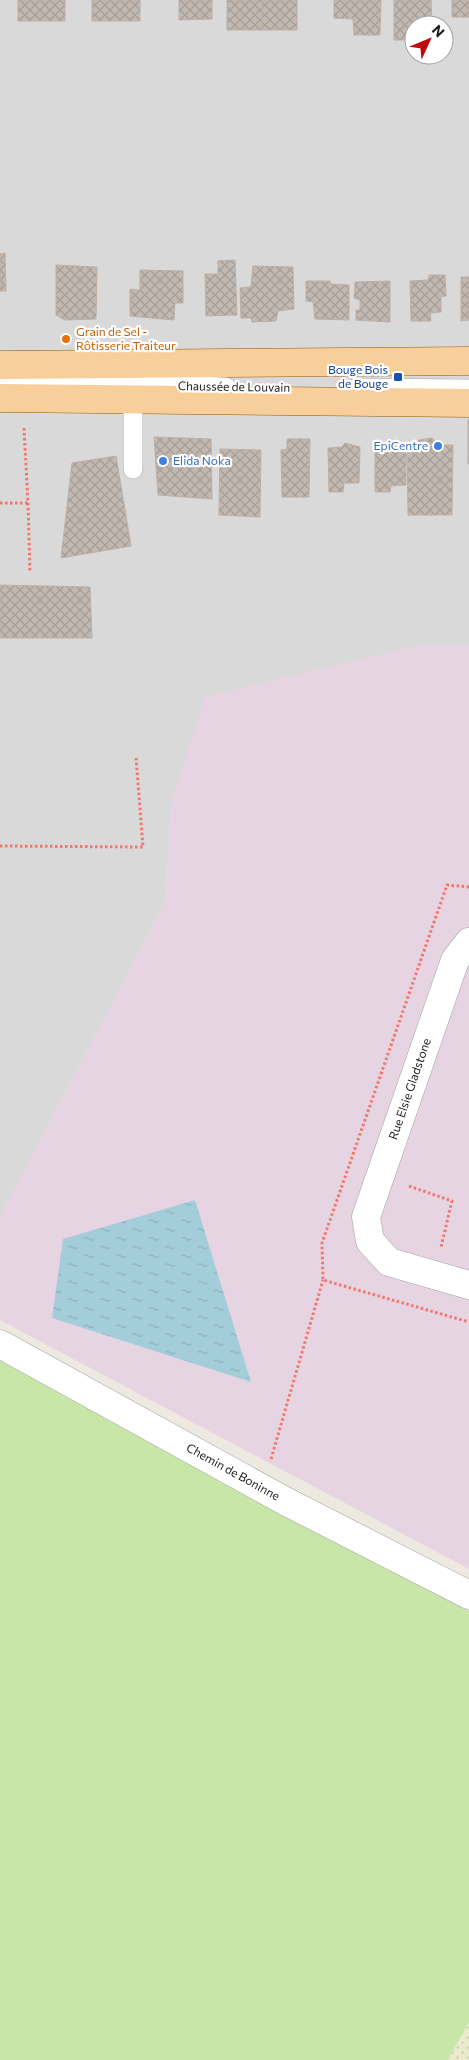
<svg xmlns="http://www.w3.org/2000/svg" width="469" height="2060" font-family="Commissioner,sans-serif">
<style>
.residential{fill:#dad9d9;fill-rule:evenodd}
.industrial{fill:#e6d4e3}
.farmland{fill:url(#farmland-dots)}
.grass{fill:#c8e6a8}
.water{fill:url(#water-ripples)}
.building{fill:url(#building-cross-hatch);stroke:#beafa5}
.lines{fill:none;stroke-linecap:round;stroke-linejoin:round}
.service-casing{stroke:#a3a3a3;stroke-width:20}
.minor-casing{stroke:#a3a3a3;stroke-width:29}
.tertiary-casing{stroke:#a3a3a3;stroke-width:29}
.primary-casing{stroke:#8e5d06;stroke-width:29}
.path{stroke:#f4766b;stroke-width:3;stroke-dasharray:2.5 2.5;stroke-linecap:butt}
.service{stroke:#fff;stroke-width:19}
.minor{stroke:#fff;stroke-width:28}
.tertiary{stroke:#fff;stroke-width:28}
.primary{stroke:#f8ce9b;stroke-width:28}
.food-dot{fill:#e8710a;stroke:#fff;stroke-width:2}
.transit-dot{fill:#1a4fb4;stroke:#fff;stroke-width:2}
.shop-dot{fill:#3f7fe0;stroke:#fff;stroke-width:2}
.labels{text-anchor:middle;stroke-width:4.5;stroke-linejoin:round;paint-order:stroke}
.food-label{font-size:12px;fill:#c56008;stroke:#fff;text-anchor:start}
.transit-label{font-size:12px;fill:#164399;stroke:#fff;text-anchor:end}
.street-label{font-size:12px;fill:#1c1c1c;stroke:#fff}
.shop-label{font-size:12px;fill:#366cbe;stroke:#fff;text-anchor:end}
</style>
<defs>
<pattern id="farmland-dots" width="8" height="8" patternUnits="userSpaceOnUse" patternTransform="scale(1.25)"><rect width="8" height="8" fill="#eaebcd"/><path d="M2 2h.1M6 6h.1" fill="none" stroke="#c8c9af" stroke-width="1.8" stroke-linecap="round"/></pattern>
<pattern id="water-ripples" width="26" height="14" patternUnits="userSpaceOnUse" patternTransform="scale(1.25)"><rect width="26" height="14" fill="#a3ced9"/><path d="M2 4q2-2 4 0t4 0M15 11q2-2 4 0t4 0" fill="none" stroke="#8cb0ba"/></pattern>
<pattern id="building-cross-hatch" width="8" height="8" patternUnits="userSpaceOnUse" patternTransform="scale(1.25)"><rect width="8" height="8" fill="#c1b8b1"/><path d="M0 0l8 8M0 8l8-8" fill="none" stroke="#a59e98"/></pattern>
</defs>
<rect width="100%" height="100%" fill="#ede9e1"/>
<path class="residential" d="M0 0H469V644H424L171 805 166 901 0 1218ZM414 25H444V55H414Z"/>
<path class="industrial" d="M424 644H469V1569L0 1320V1218L166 901 171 805 205 697Z"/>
<path class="farmland" d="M469 2022V2060H448Z"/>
<path class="grass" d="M0 1359 469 1611V2022L448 2060H0Z"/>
<path class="water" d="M195 1200 251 1382 52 1318 63 1239Z"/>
<path class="building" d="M18 0H65V21H18Z
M92 0H140V21H92Z
M179 0H212V19L179 20Z
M227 0H262V30H227Z
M262 0H297V30H262Z
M334 0H381L380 35H354L353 19 334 18Z
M394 0H431L432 25H414V40H394Z
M452 0H469V17H452Z
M5 253 6 291H0V254Z
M235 260 237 315 206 316 205 274H218V261Z
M56 265 97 267 96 319 65 320 56 315Z
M253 266 293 267 294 309 278 311 276 321 252 322 251 318H241L240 288 251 287Z
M140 270 183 271V303H175L174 320 130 316V289L140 290Z
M429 275H445L446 296 441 297V312L430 313 431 321H411L410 281 428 280Z
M461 277H469V320L461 321Z
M306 281H330L331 284 349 285V320L315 319 313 302 306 301Z
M390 281V322L356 320V310H360V300L354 298 355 282Z
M468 420H469V464H468Z
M154 437 211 439 212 499 158 495Z
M432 438 438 445H453L452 515H408L407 446H415L419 440Z
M287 439H310L309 497H282L281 450 287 449Z
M345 443 360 447 359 483H344L343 492H329L328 448 342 447Z
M390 446H400L406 452V485L391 486 390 492H375V451L386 450Z
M220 449 261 450 260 517 219 515Z
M116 456 131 546 61 558 72 463Z
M0 585 90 587 92 638H0Z"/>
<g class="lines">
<defs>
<path id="service" d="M0 382 134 384 226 387
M356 388 469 389
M133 469V399"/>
<path id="minor" d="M0 1344 285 1501 469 1595"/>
<path id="tertiary" d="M469 942 455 960 366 1217 370 1241 389 1262 469 1285"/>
<path id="primary" d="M0 365 469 361
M0 398 469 403"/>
</defs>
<use href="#service" class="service-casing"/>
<use href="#minor" class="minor-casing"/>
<use href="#tertiary" class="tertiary-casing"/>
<use href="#primary" class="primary-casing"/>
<path class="path" d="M24 428 28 503 30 572
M0 503H28
M0 846 143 847 136 757
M469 887 447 885 322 1243 323 1280 469 1322
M409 1186 452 1201 441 1247
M271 1459 323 1280"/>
<use href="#service" class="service"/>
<use href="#minor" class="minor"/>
<use href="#tertiary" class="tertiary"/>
<use href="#primary" class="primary"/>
</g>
<circle class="food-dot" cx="66" cy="339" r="5"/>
<rect class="transit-dot" x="393" y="372" width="10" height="10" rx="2.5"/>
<g class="shop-dot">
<circle cx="438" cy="446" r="5"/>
<circle cx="163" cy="461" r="5"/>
</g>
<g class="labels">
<g class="food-label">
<text x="76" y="336">Grain de Sel -<tspan x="76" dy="14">Rôtisserie Traiteur</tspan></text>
</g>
<g class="transit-label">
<text x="388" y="374">Bouge Bois<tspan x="388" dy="14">de Bouge</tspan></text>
</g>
<g class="street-label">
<text transform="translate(234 387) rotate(1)" y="4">Chaussée de Louvain</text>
<text transform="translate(410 1089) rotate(-71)" y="4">Rue Elsie Gladstone</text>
<text transform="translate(233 1472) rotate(29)" y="4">Chemin de Boninne</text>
</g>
<g class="shop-label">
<text x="428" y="450">EpiCentre</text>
<text x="173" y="465" text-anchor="start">Elida Noka</text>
</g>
</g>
<g transform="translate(429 40) rotate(46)"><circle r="24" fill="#ffffff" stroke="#a4a4a4"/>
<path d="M0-4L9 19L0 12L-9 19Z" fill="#c0080c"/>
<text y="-8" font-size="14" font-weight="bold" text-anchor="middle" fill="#1c1c1c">N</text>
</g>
</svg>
